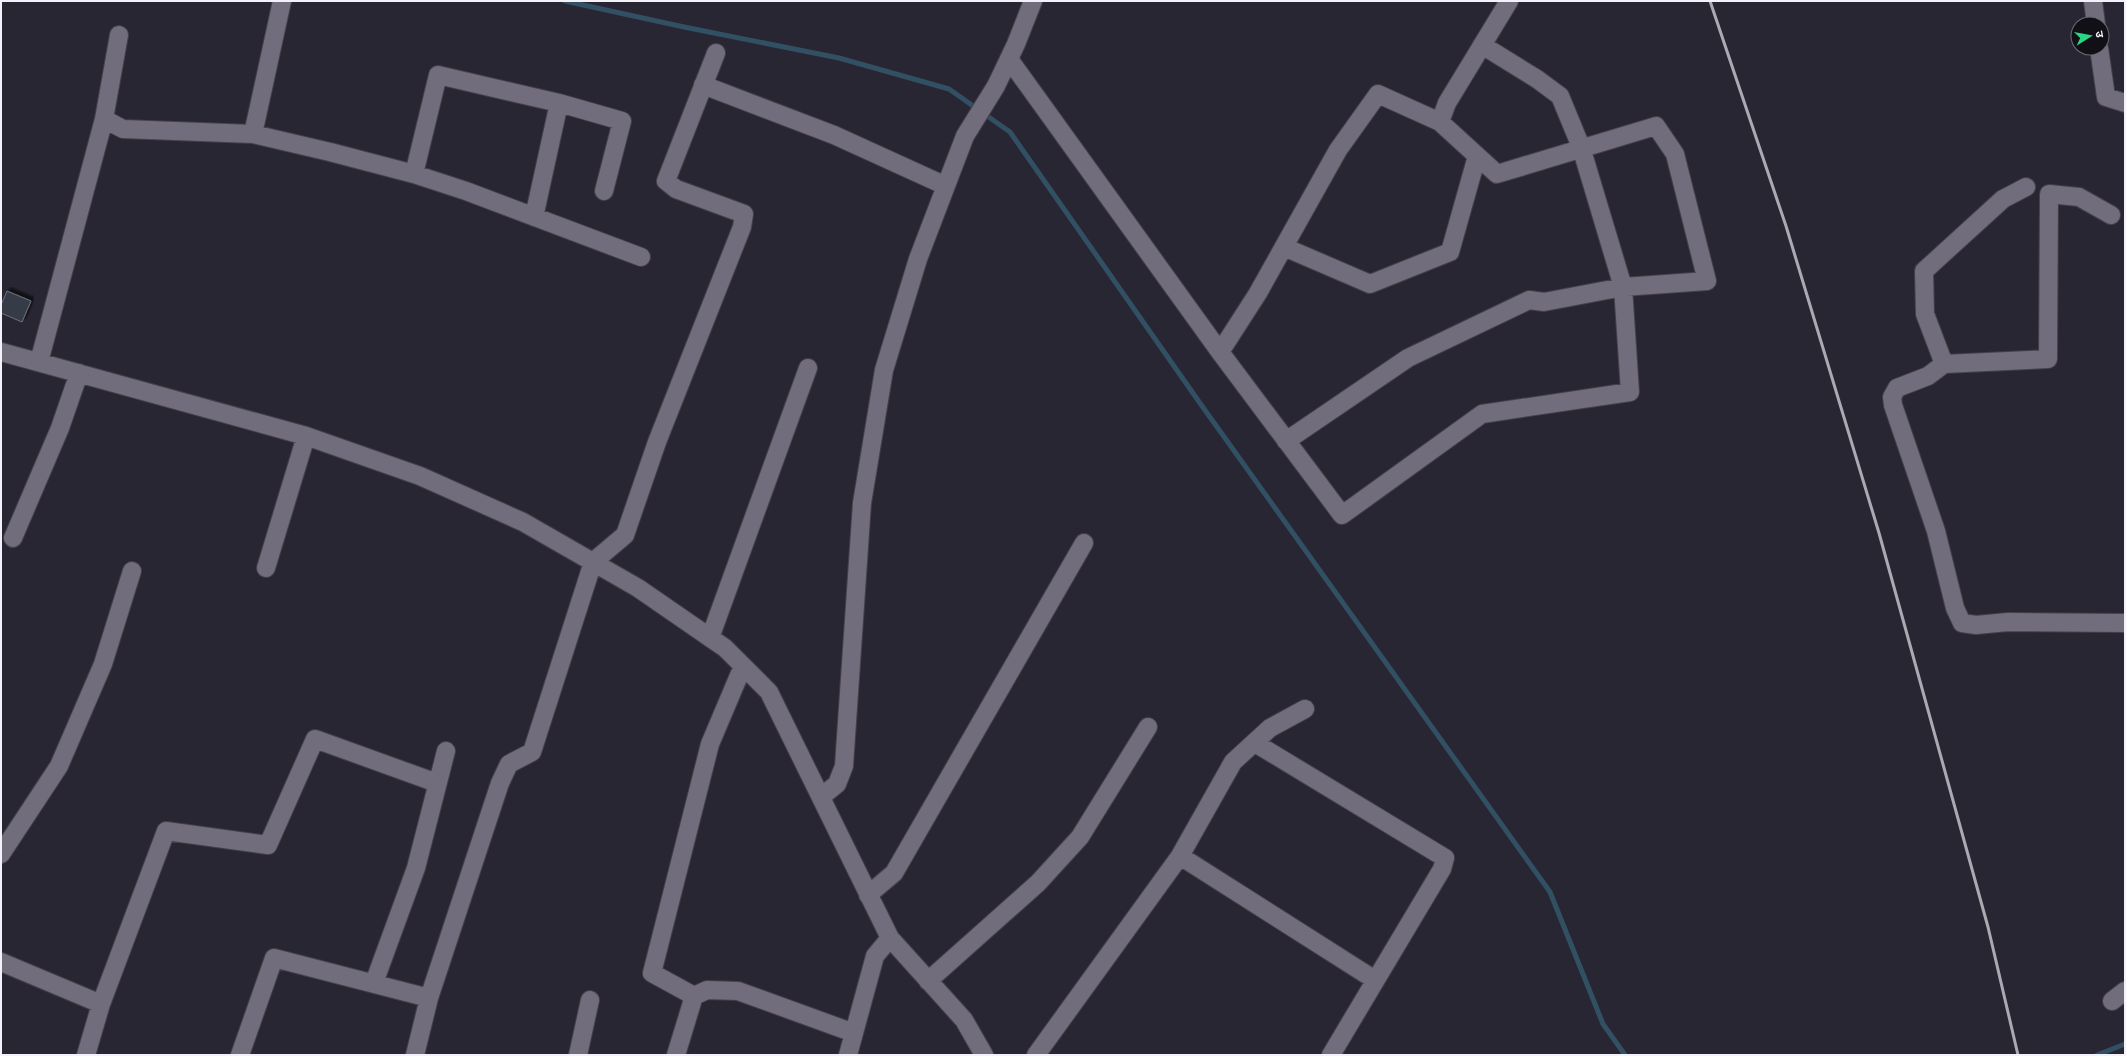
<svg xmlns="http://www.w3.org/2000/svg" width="2126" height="1056" font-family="Rubik,'Noto Sans Devanagari',sans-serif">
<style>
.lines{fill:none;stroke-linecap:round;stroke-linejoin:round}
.stream{stroke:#325064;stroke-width:5}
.building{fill:#353a47;stroke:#6b717f;filter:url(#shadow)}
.minor-casing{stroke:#44414b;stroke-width:20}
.minor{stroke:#716d7c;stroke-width:18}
.rail{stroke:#abaab3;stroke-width:3}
</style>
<defs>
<filter id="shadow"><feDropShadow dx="3.5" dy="-3.5" stdDeviation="1" flood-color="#0009"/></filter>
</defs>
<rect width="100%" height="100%" fill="#292633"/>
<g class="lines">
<path class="stream" d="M565 1 684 27 839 58 949 89 1010 132 1202 406 1550 892 1603 1024 1625 1055
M2097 1055 2125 1044"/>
</g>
<path class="building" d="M7 291 31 301 22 322 1 313V305Z"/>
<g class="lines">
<defs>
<path id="minor" d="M2093 1 2096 24
M2099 48 2106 97 2125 103
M1009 59 1220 352 1342 515 1482 414 1630 392 1623 287 1581 147 1560 96 1537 79 1482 45
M703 85 834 135 946 186
M104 119 123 129 253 134 330 152 414 174 466 191 641 257
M1440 122 1447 103 1509 1
M253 134 282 1
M414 174 438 75 559 103 622 121 604 191
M2026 187 2003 199 1924 271 1925 314 1944 364 2048 359 2049 194 2079 197 2111 215
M534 217 559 103
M1284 247 1370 284 1450 252 1477 156
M1 352 306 436 420 476 523 522 638 588 725 648 769 692 890 938 964 1020 984 1055
M1220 352 1258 293 1338 150 1378 94 1440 122 1497 174 1656 126 1675 154 1707 281 1623 287 1544 302 1529 300 1408 358 1286 441
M39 362 104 119 119 35
M1944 364 1928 376 1897 388 1892 397 1893 405 1936 531 1955 608 1962 623 1976 625 2008 622 2125 623
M13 538 60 428 79 373
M266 568 306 436
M710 638 808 368
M1255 743 1445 858 1442 869 1331 1055
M821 797 837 784 844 766 862 503 884 370 918 259 965 136 996 86 1016 44 1033 1
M1 854 59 766 103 664 132 571
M1180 856 1375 980
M868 895 894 873 1084 543
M1 962 101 1004
M928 981 1038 883 1080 837 1148 727
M374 983 416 868 446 751
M694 996 652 973 710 744 743 666
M694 996 707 990 738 991 854 1033
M2112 1001 2125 991
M86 1055 101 1004 166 831 268 845 315 739 437 783
M240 1055 274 958 429 998
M415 1055 429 998 500 783 509 764 532 752 593 562 625 535 657 442 742 227 744 214 676 189 666 181 716 53
M578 1055 590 1000
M676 1055 694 996
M848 1055 875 956 890 938
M1036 1055 1180 856 1233 762 1270 728 1305 709"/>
</defs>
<use href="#minor" class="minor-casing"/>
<use href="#minor" class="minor"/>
<path class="rail" d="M1710 1 1786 226 1879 533 1988 927 2018 1055"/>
</g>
<rect width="2126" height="1056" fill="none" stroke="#f3f2fa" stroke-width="4"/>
<g transform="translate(2090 36) rotate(79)"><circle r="19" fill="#111016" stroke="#6b6a71"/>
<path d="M0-3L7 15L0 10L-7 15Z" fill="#28d885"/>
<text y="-6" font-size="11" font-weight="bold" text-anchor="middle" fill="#f3f2fa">उ</text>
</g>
</svg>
